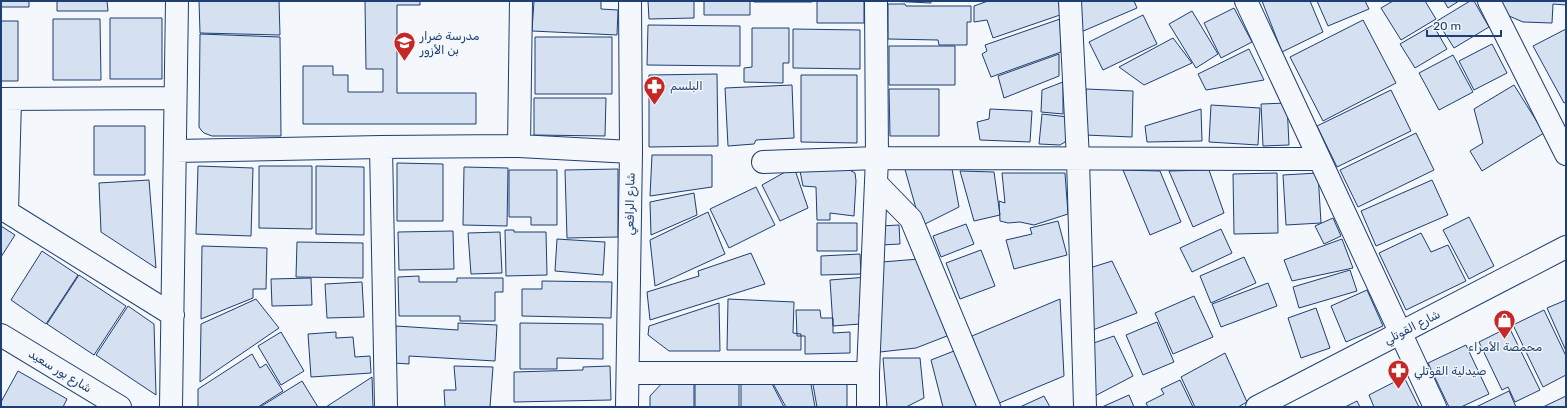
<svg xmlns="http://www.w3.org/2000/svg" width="1567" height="408" font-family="Rubik,'Noto Sans Arabic',sans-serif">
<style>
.building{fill:#d5e0f0;stroke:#1d3f73}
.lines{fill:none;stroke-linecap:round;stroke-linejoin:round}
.minor-casing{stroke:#1d3f73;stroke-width:24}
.minor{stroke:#f4f7fb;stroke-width:22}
.labels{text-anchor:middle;stroke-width:3;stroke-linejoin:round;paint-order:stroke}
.poi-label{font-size:12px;fill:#1d3f73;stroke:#f4f7fb;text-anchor:start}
.street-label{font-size:12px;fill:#1d3f73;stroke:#f4f7fb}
</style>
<rect width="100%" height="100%" fill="#f4f7fb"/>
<path class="building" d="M1 1H29V7H1Z
M57 1H107L108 11H57Z
M199 1H279L280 35 200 33Z
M365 1H420V5H397V93H476V124H303V66H333V75H348V92H383V69H366Z
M534 1H601V9L618 10 617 35 532 31Z
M648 1H694V18L649 19Z
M704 1H750V15H704Z
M754 1H812V2H754Z
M817 1H864V23H817Z
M889 1H931V3Z
M988 1H1059L1060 15 993 38 987 20 974 22V6Z
M1080 1H1134L1137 8 1081 32Z
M1262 1H1310L1323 32 1282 52Z
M1317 1H1365L1369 9 1328 26Z
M1393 1H1425L1436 19 1401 40 1381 8Z
M1444 1H1459L1448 8Z
M1470 1H1474L1489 27 1454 48 1437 21Z
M1501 1H1566V5L1553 4 1552 23 1523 22 1509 16Z
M888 4H905L906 6H971V22H967V45H939L938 40 888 39Z
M1234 8 1252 42 1221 58 1204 23Z
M1192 11 1218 54 1196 68 1169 24Z
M1143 15 1157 44 1103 70 1089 42Z
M110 18H162V79H110Z
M53 19H100L101 80H53Z
M1060 19 1061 52 991 77 982 54 987 51 985 45Z
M1363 20 1396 83 1323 121 1290 57Z
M1 21H18V81H1Z
M648 25 740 26V66L647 65Z
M1433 25 1447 49 1415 68 1400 44Z
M752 28H789V63H783V83L744 82V68L752 67Z
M793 29 860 30V69L793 68Z
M1566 29V102L1564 103 1533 46Z
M200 34 280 37 281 136H212L204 133 201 130 199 127Z
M535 37H612V94H535Z
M1173 38 1192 63 1144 85 1119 67Z
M1492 44 1507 73 1474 90 1459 61Z
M889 46H955V85H889Z
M1249 49 1264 80 1206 90 1198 74Z
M1059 54V76L1004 98 998 76Z
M1453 55 1473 92 1439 110 1419 73Z
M717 74 718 146 649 147V75Z
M801 75H857V143L801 142Z
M1063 82V114L1041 112 1042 90Z
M792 85 794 138 756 140 754 144 728 146 725 88Z
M1514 85 1544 133 1482 171 1470 151 1483 143 1474 109Z
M889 89H939V136H890Z
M1086 89 1133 91 1132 137 1085 135Z
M1391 90 1411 131 1337 167 1317 126Z
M534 98H606L605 136 534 135Z
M1287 103 1289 145 1263 146 1261 104Z
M1211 105 1260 108 1258 145 1209 142Z
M990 109 1032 111 1030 142 980 140 977 122 989 119Z
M1201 109 1202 141 1147 142 1145 126Z
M1042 114 1068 117V137L1065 142 1060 145 1039 144Z
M94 126H145V175H94Z
M1416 133 1434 170 1358 207 1340 170Z
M652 155H712V187L650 196Z
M397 163 443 164V221H397Z
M198 166 253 168 251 236 196 234Z
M259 166H312V229L259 228Z
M316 166 364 167V235L316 234Z
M904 166 952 169 959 207 921 226Z
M464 167 508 168 507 226 463 225Z
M794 167 808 208 780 221 762 185Z
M846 168 855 173 856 181 854 216 830 213V220H817L816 187 803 186 800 171Z
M618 169V237L567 238 565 170Z
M509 170H557V225H531V217H509Z
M1123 170 1160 171 1181 222 1150 235Z
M1209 170 1224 213 1193 227 1169 171Z
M960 171 994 172 1000 215 974 221Z
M1002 173H1065L1068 214 1034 225 1020 222 1008 223 1000 221 999 201 1005 203Z
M1277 173 1278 233 1234 234 1233 174Z
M1318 173 1321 223 1286 225 1283 175Z
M149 180 156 268 101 232 99 183Z
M1432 180 1448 215 1376 246 1361 211Z
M756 187 775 225 729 248 710 209Z
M694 193 697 215 651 235 650 202Z
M708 212 725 254 655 286 650 240Z
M1469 217 1494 266 1469 279 1443 230Z
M1333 218 1341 236 1324 244 1315 226Z
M1058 221 1067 255 1014 269 1006 240 1032 234 1030 228Z
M817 223H857V251H817Z
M966 224 974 244 941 257 933 236Z
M899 225 900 244 881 245 880 226Z
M1 226 15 235 1 257Z
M1221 229 1232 253 1192 272 1180 248Z
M505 230H514V232H546L547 275 506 276Z
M453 231 454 269 399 270 398 232Z
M500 232 502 273 471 274 468 233Z
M1421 233 1431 252 1448 245 1466 281 1406 310 1379 253Z
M557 239 605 242 603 275 555 271Z
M1342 239 1353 268 1292 281 1284 260Z
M297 242 363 243V278L296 277Z
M202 246 267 248 266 289H253V298L201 319Z
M981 250 995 286 960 299 946 263Z
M42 251 78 275 46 324 11 300Z
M751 253 765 284 650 320 647 292 699 276 698 271Z
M860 254 861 274 821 275V256Z
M1244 257 1256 283 1211 303 1200 276Z
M919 259 947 336 916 348 880 352 882 262Z
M1112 261 1137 313 1093 330 1080 271Z
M1350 270 1357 291 1299 308 1293 287Z
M79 275 126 306 94 355 47 324Z
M419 276V282H457V278H503V292H495V321H460V316H399L398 277Z
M867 277 870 313 859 314 860 324 833 326 830 280Z
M311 278 312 305 272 306 271 279Z
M542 281 612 282 611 318 522 316V289H542Z
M362 282 364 317 327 318 325 284Z
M1268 283 1277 306 1221 327 1212 304Z
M1367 290 1383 326 1346 342 1331 306Z
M1194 296 1213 337 1173 354 1155 313Z
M256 299 279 328 200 382 201 324Z
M728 299 794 302 793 333 801 334V350H727Z
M1060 299 1064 376 997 404 972 336Z
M1566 300V351L1547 308Z
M719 303 720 351H669L648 335 649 326Z
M128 306 154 324 156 395 96 355Z
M1316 308 1330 348 1301 358 1288 318Z
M796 310H820L821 318H833V333L850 332V353L805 354V336H797Z
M1544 310 1566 356V375L1543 387 1513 325Z
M1157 322 1174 362 1143 375 1126 335Z
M458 323 497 325 495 361 409 356V364L394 363 396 326 458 330Z
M520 323 603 324V359L557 358V369H520Z
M1509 327 1540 390 1515 402 1508 387 1502 390 1479 342Z
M281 332 304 371 281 385 258 346Z
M336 332V338L353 337 355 357 370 356 371 373 311 377 308 334Z
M1114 336 1133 376 1091 398 1088 345Z
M1466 345 1489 394 1461 407H1449L1428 363Z
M959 349 983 407H943L931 360Z
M1225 353 1247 402 1238 407H1195L1181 377Z
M252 354 260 368 266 364 283 391 258 407H198V389Z
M883 358H920L924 398 906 407H887Z
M454 366 493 367 490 407H445L444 390H456Z
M610 366 611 400 514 402V372L583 370V367Z
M18 371 67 399 63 407H1V402Z
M372 377 373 407H326Z
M1404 377 1419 407H1374L1369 395Z
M810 379 815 407H786L771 380Z
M812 379H847V407H817Z
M739 380V407H695V381Z
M741 380H770L784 407H741Z
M1180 380 1193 407H1148L1146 403 1164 394 1161 389Z
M302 381 318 407H260Z
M664 381 694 382V407H650V396Z
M1509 391 1516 407H1476Z
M1129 395 1134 407H1102Z
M1044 396 1050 407H1020Z
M1566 396V407H1543Z
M1357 401 1360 407H1345Z"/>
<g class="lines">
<defs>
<path id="minor" d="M1070 1 1078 159 1085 407
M1246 1 1435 407
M1489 1 1566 154
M1 99 175 98
M519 146 521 1
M381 147 386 407
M175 151 381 147 519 146 631 152
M763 162 877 158 1319 159
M876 183 911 219 989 407
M1 208 173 315
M7 212 10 100
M1 335 120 407
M628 373H868
M171 407 177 1
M627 407 631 152 630 1
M868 407V373L877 158 876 1
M1257 407 1566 247"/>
</defs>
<use href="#minor" class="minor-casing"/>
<use href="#minor" class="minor"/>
</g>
<defs>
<symbol id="school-pin" viewBox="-11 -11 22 30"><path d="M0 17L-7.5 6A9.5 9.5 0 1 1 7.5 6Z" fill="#c62828" stroke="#f4f7fb"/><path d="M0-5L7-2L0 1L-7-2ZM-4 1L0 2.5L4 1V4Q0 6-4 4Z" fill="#fff"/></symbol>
<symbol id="pharmacy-pin" viewBox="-11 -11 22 30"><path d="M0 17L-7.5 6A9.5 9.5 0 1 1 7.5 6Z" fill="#c62828" stroke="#f4f7fb"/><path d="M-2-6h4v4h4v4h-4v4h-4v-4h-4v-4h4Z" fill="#fff"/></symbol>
<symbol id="shop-pin" viewBox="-11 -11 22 30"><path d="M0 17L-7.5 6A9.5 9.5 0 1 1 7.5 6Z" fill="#c62828" stroke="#f4f7fb"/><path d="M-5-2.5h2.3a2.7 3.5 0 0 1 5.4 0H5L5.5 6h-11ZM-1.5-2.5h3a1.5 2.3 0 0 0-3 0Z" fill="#fff"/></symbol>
</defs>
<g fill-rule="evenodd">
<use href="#school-pin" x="392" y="30" width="25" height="34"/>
<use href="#pharmacy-pin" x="642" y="74" width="25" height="34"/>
<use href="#shop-pin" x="1492" y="308" width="25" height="34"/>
<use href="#pharmacy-pin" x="1386" y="358" width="25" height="34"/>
</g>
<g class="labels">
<g class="poi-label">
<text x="420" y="40">مدرسة ضرار<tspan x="420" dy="14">بن الأزور</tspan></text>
<text x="670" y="90">البلسم</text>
<text x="1505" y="351" text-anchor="middle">محمصة الأمراء</text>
<text x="1414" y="375">صيدلية القوتلي</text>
</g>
<g class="street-label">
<text transform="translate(630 204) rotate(-89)" y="4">شارع الرافعي</text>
<text transform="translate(1412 327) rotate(-27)" y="4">شارع القوتلي</text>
<text transform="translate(60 371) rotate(31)" y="4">شارع بور سعيد</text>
</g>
</g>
<rect width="1567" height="408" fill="none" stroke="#1d3f73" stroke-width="4"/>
<path d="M1427 30v6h74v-6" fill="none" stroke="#1d3f73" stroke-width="2"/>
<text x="1433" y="30" font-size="12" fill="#1d3f73" stroke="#f4f7fb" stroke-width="3" paint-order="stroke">20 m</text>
</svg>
